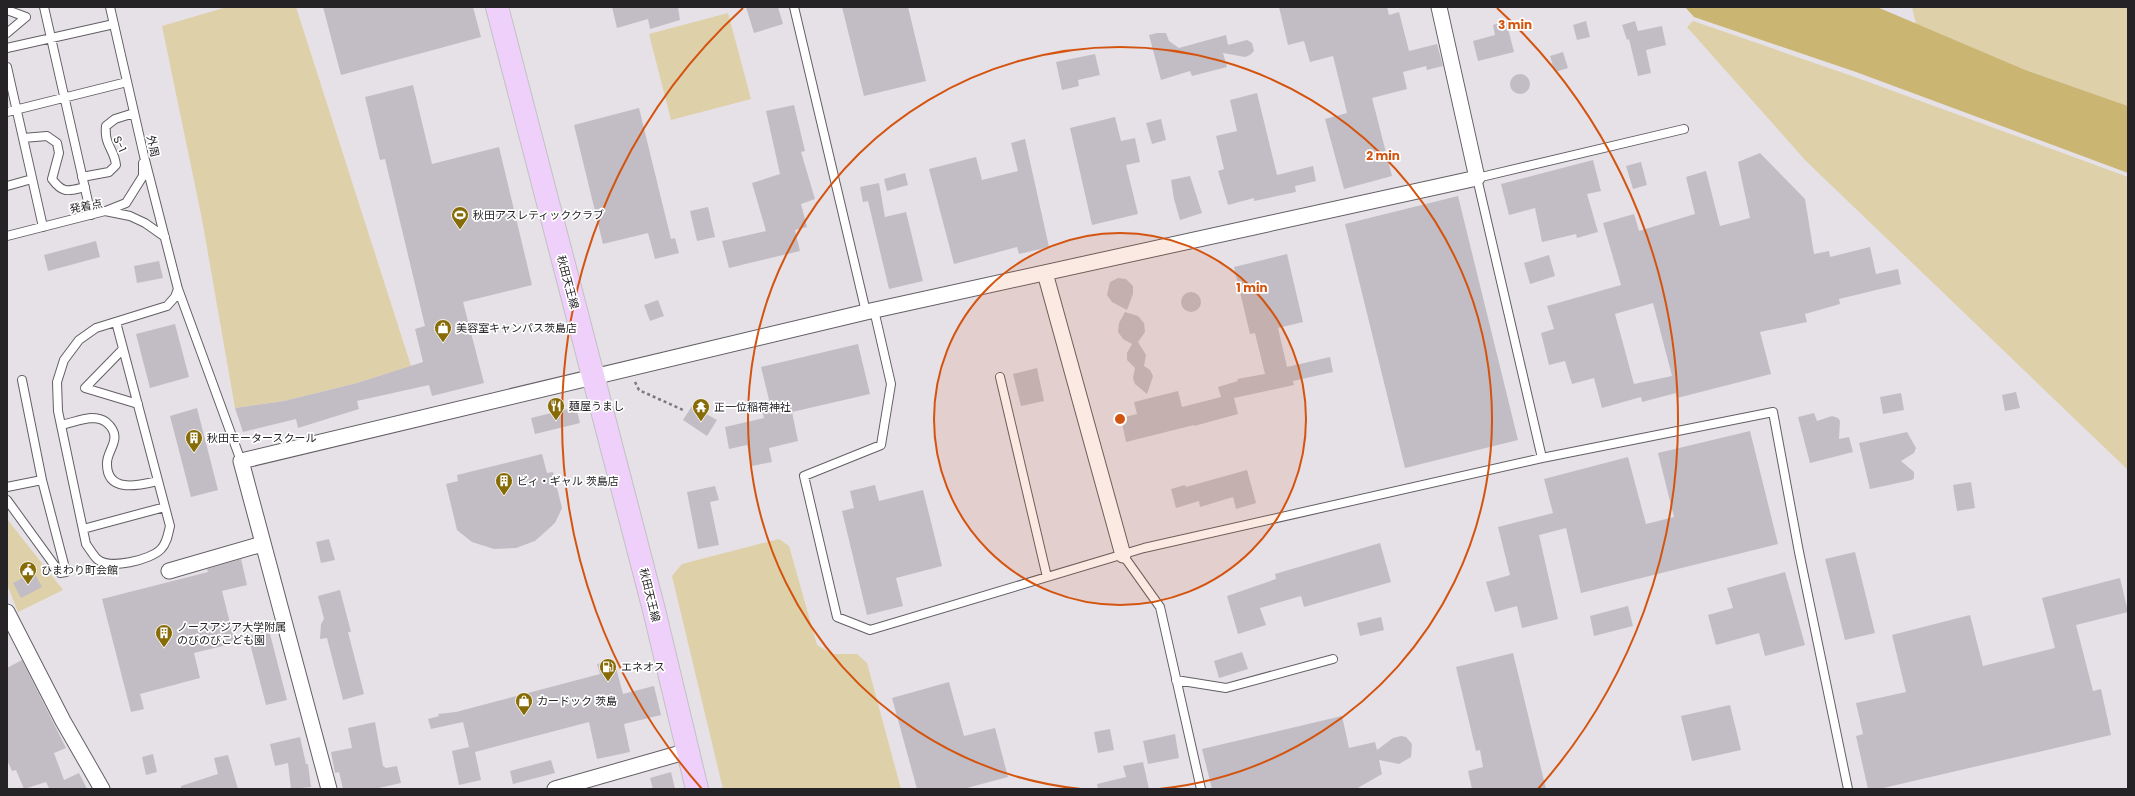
<svg xmlns="http://www.w3.org/2000/svg" width="2135" height="796" font-family="Poppins,'Noto Sans JP',sans-serif">
<style>
.green{fill:#ded0a8}
.water{fill:#cbb572}
.building{fill:#c2bdc4;fill-rule:evenodd}
.lines{fill:none;stroke-linecap:round;stroke-linejoin:round}
.lane-casing{stroke:#635f65;stroke-width:10}
.street-casing{stroke:#635f65;stroke-width:17}
.primary-casing{stroke:#c2c1c2;stroke-width:24}
.path{stroke:#7d7a7f;stroke-width:2.5;stroke-dasharray:3 3;stroke-linecap:butt}
.lane{stroke:#fff;stroke-width:8}
.street{stroke:#fff;stroke-width:15}
.primary{stroke:#eed0fb;stroke-width:22}
.ring{fill:none;stroke:#d4540f;stroke-width:2}
.labels{text-anchor:middle;stroke-width:3.5;stroke-linejoin:round;paint-order:stroke}
.street-label{font-size:11px;fill:#252326;stroke:#fff}
.poi-label{font-size:11px;fill:#252326;stroke:#fff;text-anchor:start}
.centre{fill:#d4540f;stroke:#fff;stroke-width:2}
.ring-label{font-size:12px;text-anchor:middle;font-weight:bold;fill:#d4540f;stroke:#fff;stroke-width:3.5;stroke-linejoin:round;paint-order:stroke}
</style>
<rect width="100%" height="100%" fill="#e5e1e7"/>
<path class="green" d="M227 7H296L411 366 357 383 284 401 235 408 202 219 162 26Z
M1912 7H2128V106L2018 67 1916 24Z
M728 13 751 99 671 120 649 34Z
M1693 21 1852 76 2128 177V470L1806 161 1687 27Z
M7 519 63 590 18 612 7 584Z
M779 539 789 546 817 645 832 654H857L867 663 901 789H723L672 576 682 564Z"/>
<path class="water" d="M1685 7H1877L2023 69 2128 106V173L1856 72 1694 17Z"/>
<path class="building" d="M323 7H473L481 37 341 75Z
M612 7H678L680 20 650 29 648 19 617 28Z
M746 7H778L783 24 754 33Z
M842 7H908L926 81 864 96Z
M1279 7H1387L1389 15 1399 12 1409 51 1437 44 1443 66 1427 70 1426 66 1403 72 1407 89 1372 98 1392 176 1344 189 1325 119 1347 113 1333 56 1310 62 1304 41 1288 45Z
M1506 21 1514 52 1478 61 1473 41 1495 35 1493 25Z
M1586 21 1590 37 1577 40 1573 25Z
M1635 21 1638 31 1662 26 1666 45 1646 50 1651 73 1638 76 1629 39 1627 40 1622 25Z
M1157 33H1166L1169 41 1179 48 1226 35 1228 45 1247 40 1252 43 1254 51 1250 55 1245 57 1223 53 1227 67 1192 76 1190 71 1161 80 1149 35Z
M1563 52 1568 68 1555 72 1550 56Z
M1095 54 1100 75 1078 80 1079 86 1062 90 1056 62Z
M1510 84a10 10 0 1 1 20 0a10 10 0 1 1-20 0Z
M413 85 432 164 499 147 532 285 463 302 484 383 432 396 429 385 357 401 359 409 298 428 296 419 243 432 235 408 284 401 357 383 423 362 415 329 425 326 385 159 380 160 365 97Z
M1257 93 1277 175 1313 166 1316 181 1295 186 1296 192 1254 201V198L1228 205 1218 171 1224 169 1216 136 1237 131 1230 100Z
M794 105 805 151 801 152 815 199 801 204 807 227 795 230 800 251 729 268 722 241 766 231 752 183 780 174 766 111Z
M639 108 671 239 675 238 679 253 655 259 648 233 603 244 574 125Z
M1115 117 1121 141 1135 138 1140 162 1126 165 1138 214 1092 225 1070 128Z
M1161 119 1166 140 1152 144 1146 123Z
M1025 139 1049 247 1019 254 1017 247 954 264 929 169 976 157 982 180 1018 171 1011 143Z
M1760 153 1805 199 1814 254 1829 251 1830 257 1870 247 1876 274 1898 269 1901 284 1839 299 1840 304 1805 314 1807 322 1760 332 1771 374 1677 398 1676 393 1642 402 1641 397 1602 408 1594 378 1572 384 1565 361 1549 365 1541 333 1554 329 1547 306 1621 285 1603 223 1634 214 1639 231 1695 214 1686 177 1706 171 1720 226 1750 218 1738 162ZM1653 303 1672 376 1634 384 1615 314Z
M1593 160 1601 191 1587 194 1598 232 1577 238 1576 234 1542 242 1535 208 1509 215 1501 184Z
M1641 162 1647 185 1633 189 1626 166Z
M905 173 908 185 887 191 884 179Z
M1190 176 1202 213 1180 220 1174 199 1171 180Z
M879 183 885 217 906 212 923 281 889 289 868 201 863 202 860 187Z
M1458 196 1518 440 1405 468 1345 224Z
M708 207 715 237 697 241 690 211Z
M96 241 100 257 48 271 44 255Z
M1287 254 1303 322 1278 328 1287 367 1330 357 1333 372 1293 381 1294 385 1234 398 1238 414 1194 426V425L1126 442 1121 418 1137 414 1134 402 1178 391 1182 407 1221 397 1218 387 1238 381 1237 379 1265 374 1255 333 1250 334 1234 267Z
M1549 255 1555 276 1530 284 1524 263Z
M159 261 163 278 137 283 134 266Z
M1118 278 1126 279 1133 286V294L1127 310 1112 302 1107 295 1110 282Z
M1181 302a10 10 0 1 1 20 0a10 10 0 1 1-20 0Z
M658 300 664 316 650 321 644 305Z
M1125 312 1138 316 1144 323 1145 332 1138 342 1146 355 1144 366 1150 370 1153 376 1147 394 1135 384 1133 378 1135 368 1127 360V353L1132 344 1123 339 1118 332 1119 323Z
M175 324 189 377 150 388 136 334Z
M858 344 870 394 792 412 798 441 769 448 772 462 752 466 747 445 729 449 725 427 764 418 762 410 771 408 761 367Z
M1037 368 1044 401 1021 406 1013 374Z
M2016 392 2020 408 2005 411 2002 395Z
M1901 393 1904 410 1883 414 1880 397Z
M692 406 717 420 707 436 683 420Z
M576 407 580 423 535 434 531 418Z
M197 408 218 490 191 497 170 416Z
M1814 413 1817 421 1832 416 1838 418 1840 421 1839 439 1849 437 1853 452 1810 463 1798 417Z
M1750 431 1778 544 1581 593 1566 528 1539 535 1558 619 1522 628 1517 606 1495 612 1486 582 1510 575 1498 527 1553 513 1544 479 1628 457 1646 524 1674 517 1658 453Z
M1907 432 1916 448 1914 453 1901 461 1914 472V478L1912 480 1870 489 1859 443Z
M542 454 547 473 553 472 562 508 555 523 535 541 516 548 494 549 472 542 457 530 446 484 458 481 457 475Z
M1247 470 1256 503 1236 509 1233 497 1200 507 1199 501 1176 508 1171 489 1185 485 1186 487Z
M1971 482 1975 508 1957 511 1953 485Z
M875 485 879 501 923 490 942 566 896 578 903 606 867 615 842 511 854 508 850 491Z
M715 486 719 500 710 502 719 545 698 549 687 492Z
M329 539 335 560 321 563 316 542Z
M1380 543 1391 582 1304 607 1301 596 1260 608 1266 625 1238 634 1227 596 1276 579 1275 574Z
M1855 552 1875 633 1845 640 1825 559Z
M241 559 247 585 222 591 235 643 194 653 200 678 140 694 144 709 131 712 102 599 208 572 207 569Z
M34 572 42 587 21 598 13 583Z
M1785 572 1805 645 1765 656 1759 633 1716 645 1708 615 1733 608 1727 588Z
M2120 578 2128 612 2076 625 2093 691 2101 689 2111 735 1879 789H1868L1856 736 1863 734 1856 703 1906 692 1892 635 1970 615 1983 666 2055 648 2042 598Z
M340 590 351 632H348L364 694 343 700 327 638 320 639 321 624 324 619 318 596Z
M1628 606 1633 626 1594 636 1590 616Z
M1381 617 1384 630 1360 636 1357 623Z
M269 630 287 700 266 705 248 636Z
M1242 652 1248 669 1219 678 1214 661Z
M1513 653 1546 789H1472L1468 771 1483 767 1480 750 1476 751 1456 667Z
M22 660 66 748 54 753 64 780 79 773 87 789H46L49 788 46 782 24 789 16 770 12 771 7 760V668Z
M614 660 623 694 654 686 661 715 624 724 630 752 597 759 589 722 475 752 481 780 459 785 452 751 469 747 463 722 431 729 428 719 439 716 438 714 456 712 600 674 597 664Z
M949 682 964 736 995 728 1008 777 963 789H917L892 698Z
M1730 705 1741 750 1692 761 1681 716Z
M1342 716 1349 748 1375 742 1377 750 1393 738 1401 736 1406 737 1412 744 1411 757 1399 764 1379 760 1382 774 1356 789H1212L1202 749Z
M375 722 383 766 386 768 397 766 401 783 374 789H343L339 772 335 773 331 752 352 748 348 728Z
M1110 729 1114 750 1098 753 1094 732Z
M1175 734 1179 758 1148 764 1143 741Z
M300 737 306 764H308L311 787 291 789 288 763 275 766 270 744Z
M153 754 157 772 146 775 142 757Z
M228 755 238 789H181V786L218 774 214 758Z
M551 760 555 773 513 784 510 771Z
M1143 762 1149 789H1098L1097 784 1126 777 1123 766Z
M671 772 675 789H653L650 778Z"/>
<g class="lines">
<defs>
<path id="lane" d="M44 7 91 215
M110 7 144 156 178 289 241 461
M794 7 866 312
M7 10 26 17 7 33
M7 48 114 24
M7 67 43 227
M7 112 127 82
M23 138 47 136 57 143 59 153 52 179C63 194 68 191 85 187
M82 177 109 172 116 165C114 148 104 146 106 126L115 119 134 113
M7 186 32 179
M106 211 126 203 143 176V163
M7 236 105 211 130 216 145 223 165 237
M874 310 891 384 881 445 804 476 837 617 870 630 1144 548 1542 458 1477 178 1684 129
M116 322 170 526C168 534 167 543 161 549 151 560 109 570 97 559 93 555 89 548 86 544L58 411 57 382 64 360 79 340 96 328 167 306 175 297 178 289
M123 349 85 388 138 404
M1000 377 1047 577
M61 425C71 423 81 419 91 418 96 418 102 419 106 422 125 438 106 450 107 464 107 494 140 485 158 481
M1542 458 1773 412 1799 552 1848 789
M7 487 42 480
M7 500 60 573 66 572 42 480 22 380
M83 529 165 507
M1123 555 1160 607 1201 789
M1176 680 1226 688 1333 659"/>
<path id="street" d="M1045 273 1123 555
M169 571 262 544
M7 612 63 721 102 789
M329 789 241 461 866 312 1477 178 1439 7
M555 789 688 751"/>
<path id="primary" d="M497 7 654 610 697 789"/>
</defs>
<use href="#lane" class="lane-casing"/>
<use href="#street" class="street-casing"/>
<use href="#primary" class="primary-casing"/>
<path class="path" d="M635 382 639 390 685 411"/>
<use href="#lane" class="lane"/>
<use href="#street" class="street"/>
<use href="#primary" class="primary"/>
</g>
<circle cx="1120" cy="419" r="186" fill="#d4540f" fill-opacity=".12"/>
<g class="ring">
<circle cx="1120" cy="419" r="186"/>
<path d="M1081 789A372 372 0 1 1 1159 789"/>
<path d="M702 789A558 558 0 0 1 743 8M1497 8A558 558 0 0 1 1538 789"/>
</g>
<defs>
<symbol id="stadium-pin" viewBox="-11 -11 22 30"><path d="M0 17L-7.5 6A9.5 9.5 0 1 1 7.5 6Z" fill="#866b07" stroke="#fff"/><path d="M0-5a6.5 5 0 1 0 0 10a6.5 5 0 1 0 0-10ZM-3.5-1.8h7v3.6h-7Z" fill="#fff"/></symbol>
<symbol id="shop-pin" viewBox="-11 -11 22 30"><path d="M0 17L-7.5 6A9.5 9.5 0 1 1 7.5 6Z" fill="#866b07" stroke="#fff"/><path d="M-5-2.5h2.3a2.7 3.5 0 0 1 5.4 0H5L5.5 6h-11ZM-1.5-2.5h3a1.5 2.3 0 0 0-3 0Z" fill="#fff"/></symbol>
<symbol id="restaurant-pin" viewBox="-11 -11 22 30"><path d="M0 17L-7.5 6A9.5 9.5 0 1 1 7.5 6Z" fill="#866b07" stroke="#fff"/><path d="M-5-6h1v4h1v-4h1v4h1v-4h1v5L-1.5 .5V6h-2V.5L-5-1ZM5-6V6H3V1.5H1.5Q1.5-4 5-6Z" fill="#fff"/></symbol>
<symbol id="temple-pin" viewBox="-11 -11 22 30"><path d="M0 17L-7.5 6A9.5 9.5 0 1 1 7.5 6Z" fill="#866b07" stroke="#fff"/><path d="M0-6L5-2H3V0L6.5 2.5H4V6H1.5V3h-3V6H-4V2.5H-6.5L-3 0V-2H-5Z" fill="#fff"/></symbol>
<symbol id="building-pin" viewBox="-11 -11 22 30"><path d="M0 17L-7.5 6A9.5 9.5 0 1 1 7.5 6Z" fill="#866b07" stroke="#fff"/><path d="M-4-6H4V6H1V3H-1V6H-4ZM-2.5-4.3h1.7v1.8h-1.7ZM.8-4.3h1.7v1.8H.8ZM-2.5-1h1.7V.8h-1.7ZM.8-1h1.7V.8H.8Z" fill="#fff"/></symbol>
<symbol id="civic-pin" viewBox="-11 -11 22 30"><path d="M0 17L-7.5 6A9.5 9.5 0 1 1 7.5 6Z" fill="#866b07" stroke="#fff"/><path d="M-.6-6.5H3V-4.5H.6V-3L4-1V1h2V6H-6V1h2V-1L-.6-3ZM-1.2 2.5V6h2.4V2.5Z" fill="#fff"/></symbol>
<symbol id="fuel-pin" viewBox="-11 -11 22 30"><path d="M0 17L-7.5 6A9.5 9.5 0 1 1 7.5 6Z" fill="#866b07" stroke="#fff"/><path d="M-5.5-6h7V0h2V4h1.3V-2.5L3-4.5l.8-.8L6-3V5H2.5V1h-1V6h-7ZM-4.2-4.7v3.2H.2V-4.7Z" fill="#fff"/></symbol>
</defs>
<g fill-rule="evenodd">
<use href="#stadium-pin" x="450" y="205" width="20" height="27"/>
<use href="#shop-pin" x="433" y="318" width="20" height="27"/>
<use href="#restaurant-pin" x="546" y="396" width="20" height="27"/>
<use href="#temple-pin" x="691" y="397" width="20" height="27"/>
<use href="#building-pin" x="184" y="428" width="20" height="27"/>
<use href="#building-pin" x="494" y="471" width="20" height="27"/>
<use href="#civic-pin" x="18" y="560" width="20" height="27"/>
<use href="#building-pin" x="154" y="623" width="20" height="27"/>
<use href="#fuel-pin" x="598" y="657" width="20" height="27"/>
<use href="#shop-pin" x="514" y="691" width="20" height="27"/>
</g>
<g class="labels">
<g class="street-label">
<text transform="translate(120 144) rotate(66)" y="4">S-1</text>
<text transform="translate(153 146) rotate(77)" y="4">外周</text>
<text transform="translate(86 206) rotate(-11)" y="4">発着点</text>
<text transform="translate(568 282) rotate(75)" y="4">秋田天王線</text>
<text transform="translate(650 595) rotate(76)" y="4">秋田天王線</text>
</g>
<g class="poi-label">
<text x="473" y="219">秋田アスレティッククラブ</text>
<text x="456" y="332">美容室キャンパス茨島店</text>
<text x="569" y="410">麺屋うまし</text>
<text x="714" y="411">正一位稲荷神社</text>
<text x="207" y="442">秋田モータースクール</text>
<text x="517" y="485">ビィ・ギャル 茨島店</text>
<text x="41" y="574">ひまわり町会館</text>
<text x="177" y="631">ノースアジア大学附属<tspan x="177" dy="13">のびのびこども園</tspan></text>
<text x="621" y="671">エネオス</text>
<text x="537" y="705">カードック 茨島</text>
</g>
</g>
<circle cx="1120" cy="419" r="6" class="centre"/>
<g class="ring-label">
<text x="1515" y="29">3 min</text>
<text x="1383" y="160">2 min</text>
<text x="1252" y="292">1 min</text>
</g>
<rect width="2135" height="796" fill="none" stroke="#252326" stroke-width="16"/>
</svg>
